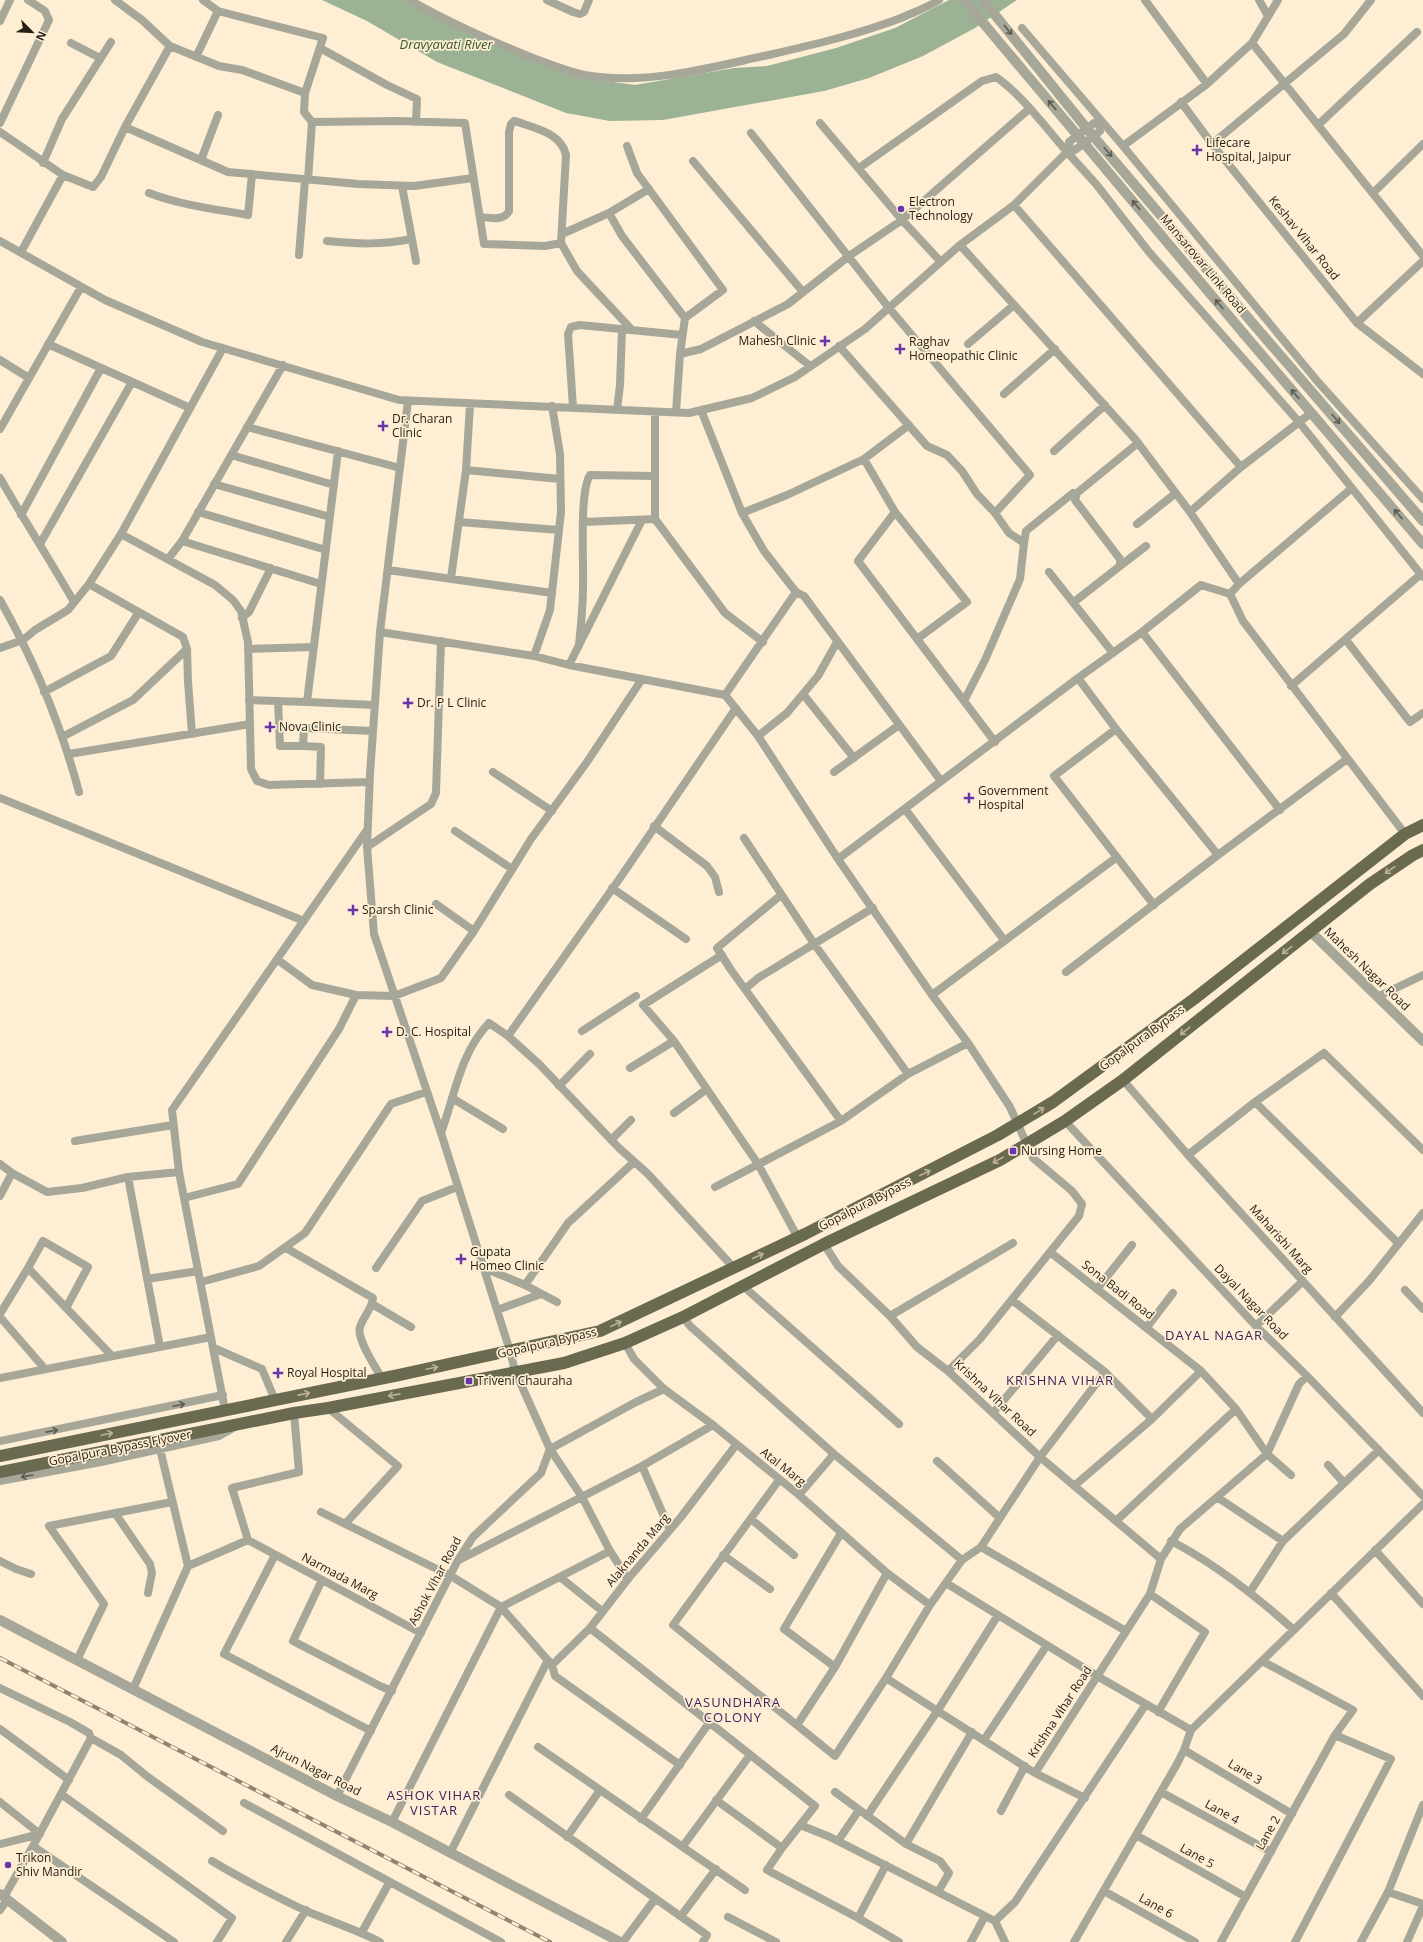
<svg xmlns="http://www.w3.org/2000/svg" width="1423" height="1942" font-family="'Open Sans',sans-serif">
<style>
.water{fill:#9cb295}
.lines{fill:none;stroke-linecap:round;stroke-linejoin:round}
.minor{stroke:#a6a798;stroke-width:8}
.tertiary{stroke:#a6a798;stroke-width:10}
.primary{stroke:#696a4f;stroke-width:12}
.rail-casing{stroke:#8f8472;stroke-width:4}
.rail{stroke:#feeed3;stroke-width:2.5;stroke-dasharray:8;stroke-linecap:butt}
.tertiary-bridge{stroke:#a6a798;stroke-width:10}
.oneway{stroke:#5e5b4f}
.oneway2{stroke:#bbb398}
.poi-dot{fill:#6a34ab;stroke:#feeed3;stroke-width:1.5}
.labels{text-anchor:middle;stroke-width:3.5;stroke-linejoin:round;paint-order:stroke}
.poi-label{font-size:12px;fill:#231d14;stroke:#feeed3;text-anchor:start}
.street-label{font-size:12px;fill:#231d14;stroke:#feeed3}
.water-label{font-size:13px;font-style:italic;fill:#38572c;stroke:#feeed3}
.neighbourhood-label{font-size:13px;letter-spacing:1px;fill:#3c235d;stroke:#feeed3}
</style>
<rect width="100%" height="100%" fill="#feeed3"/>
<path class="water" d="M322 0H407L583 78 635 85 734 68 767 66 836 48 895 28 949 0H1017L975 28 923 56 869 78 824 91 663 120 610 121 566 113 437 62 367 21Z"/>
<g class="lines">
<path class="minor" d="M115 0 142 20 170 46 219 66 242 70 305 93 304 112 312 122 308 180
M203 0 218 11 323 38 305 93
M410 0C449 23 491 41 533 58 555 66 576 75 600 77 658 83 716 66 773 54 816 44 859 34 901 18 914 12 927 8 939 0
M547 0 573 12 580 14 584 12 589 0
M1145 0 1207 84
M1259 0 1268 16
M0 21 10 0
M1022 28 1123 146 1318 382 1423 499
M71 43 100 58
M1252 43 1278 0
M320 48 387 85 417 99 416 122
M196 57 218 11
M1181 102 1212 144 1357 323 1423 374
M312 122 398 121 465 123 484 244 545 246 561 243 577 271 632 330
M0 123 49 20 45 11 28 0
M820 123 902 220 941 262
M1094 123 1099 125 1100 131 1075 150 1070 149 1069 142Z
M1318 125 1417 32
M125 127 228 172 358 184 414 186 473 178
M0 132 63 175 93 187 101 177 125 127 170 46
M751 133 889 308 1030 475 995 513
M1212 144 1344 34 1371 0
M627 146 637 173 723 290 685 318
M1123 146 1207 84 1252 43 1423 256
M201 160 218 115
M693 161 803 292
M43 163 62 119 111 42
M859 168 982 81 996 77C1021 94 1047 129 1067 152L1070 149
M402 186 416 261
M149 193C180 205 215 209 248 215L252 174
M1373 193 1423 144
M1014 205 1241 467
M609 213 622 236 685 318 680 354
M480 217C490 218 504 221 509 211V132L511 124 514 121 518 122C537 129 561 133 566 155L561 243
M562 234 609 213 649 189
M0 241 105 300 202 342 399 400 689 413 752 398 795 377 865 329 960 245 1014 205 1067 152 1096 184 1149 252 1299 422 1423 577
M327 241C358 244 381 245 412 239
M960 245 1135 439 1190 512 1239 584
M21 252 63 175
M299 255 305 180
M754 321 810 366
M1357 323 1423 261
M48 344 190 408
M968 344 1014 305
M839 346 927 446 947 455 962 471 977 494 995 513 1009 533 1024 543 1020 579 985 660 964 701
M0 360 29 378
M1004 394 1055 349
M573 407 568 334 571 327 580 325 682 335
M617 410 620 385 622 330
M701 410 742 513 764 551 796 592 804 596 941 781
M655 412V519L725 613 763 642
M676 412 680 354 701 349 788 304 849 256 902 220 1029 109
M247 427 400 468
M0 429 81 287
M338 451 307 702 375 705
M1054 451 1105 405
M231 455 334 485
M864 459 895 512 967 602 917 639
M466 470 560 479
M0 478C24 520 50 560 74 602
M214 484 330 517
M198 512 326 550
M895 512 858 561 995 742
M1190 512 1241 467 1311 413
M742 513 787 495 864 459 909 425
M21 515 101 368
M459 522 559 530
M583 522 655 519
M1137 524 1176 493
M121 534 215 585 233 600 241 611 248 642 251 769 257 781 269 785 369 782
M182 541 321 584
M1024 543 1026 531 1073 493
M40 544 132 382
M168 559 182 541 283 365
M1120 566 1146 546
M388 570 552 593
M1049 572 1113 653
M451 578 466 470 470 404
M89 584 183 637 187 649 188 682 192 734
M1230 594 1239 584 1352 488
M0 600C34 660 61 725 79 792
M1074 602 1120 566V559L1075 500 1077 493 1138 443
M242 618 249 612 271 568
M380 632 534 656 569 665 725 695 758 736 838 859 932 995 968 1043 1010 1107 1033 1158 1072 1191 1082 1204 1079 1216 980 1339 948 1371
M1142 632 1280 810
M1346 640 1410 722 1423 713
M579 645C581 626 583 607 583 587 584 564 579 492 590 475L655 476
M0 648 23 640 35 630 68 610 89 584 121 534 223 348
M248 649 314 647
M534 656 550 610 561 512 560 454 552 406
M569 665 642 520
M1078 678 1116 729 1218 855
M1291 686 1421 574
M44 692 111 656 139 612
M803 694 854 758
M725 695 796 592
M249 700 307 702
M278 701 280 746H303
M1116 729 1054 776 1154 905
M758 736 787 713 818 676 837 642
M62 737 133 700 187 649
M69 754 250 724
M493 772 552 811
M834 772 899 725
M320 784 321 747 303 746 304 728 373 731
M0 798 304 921
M905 809 1004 940
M654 826 707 866 715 877 719 892
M455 831 512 869
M744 838 815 945 908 1074
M367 847 431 804 436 793 441 641
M838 859 1078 678 1142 632 1201 585 1230 594 1243 621 1405 834
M612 888 686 939
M781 895 717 948 731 970 841 1121 908 1074 968 1043
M436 904 474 931
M722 955 643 1005 674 1041 758 1164 798 1238
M278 960 312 985 356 995 394 996 441 978 474 931 531 839 587 762 642 679
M1066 972 1218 855 1347 759
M745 989 758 978 873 908
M932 995 1117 857
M1377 997 1423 975
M582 1031 636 996
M508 1036 620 878 736 708
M630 1068 674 1041
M1123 1080 1188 1155 1423 1413
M559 1086 590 1054
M452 1098 503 1129
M1255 1102 1398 1243
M674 1113 707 1089
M1065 1121 1256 1326 1307 1376 1423 1496
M441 1133C455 1095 460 1053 489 1023L508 1036 539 1064 619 1148 648 1174 733 1267
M611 1140 631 1120
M75 1141 173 1125
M1188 1155 1255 1102 1324 1053 1423 1150
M0 1164 12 1173 47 1192 82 1188 128 1177 179 1172
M128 1177 160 1347
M715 1187 841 1121
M0 1196 12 1173
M184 1198 238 1184 339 1029 356 995
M824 1244 838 1266 890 1316 917 1347 948 1371 1040 1457 1161 1559
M286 1248 373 1298C372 1309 363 1317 360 1327 356 1339 376 1367 382 1379
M1050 1252 1201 1371 1236 1409 1267 1454 1291 1475
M28 1268 43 1241 88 1267 66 1308
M376 1268 422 1201 457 1187
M484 1268 525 1285 568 1223 634 1162
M147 1279 198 1271
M201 1282 259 1266 305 1233 391 1104 426 1092
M525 1285 557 1302
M743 1286 899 1424
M1097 1289 1132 1245
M1405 1290 1423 1309
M1012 1300 1105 1372 1152 1419
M372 1304 411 1327
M497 1310 541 1294
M0 1314 28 1268 112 1356
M890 1316 1013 1243
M0 1317 45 1369
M683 1317 690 1326 834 1454 962 1560
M1335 1317 1369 1281 1423 1213
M1256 1326 1303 1281
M1147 1327 1173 1293
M625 1343 634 1359 664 1389 713 1425 799 1495 887 1573 930 1605
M214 1348 262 1369 275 1400
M0 1378 211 1337
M328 1408 398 1466 345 1524
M225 1410 179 1172 172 1110 367 830
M993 1413 1058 1335
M0 1441 223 1395
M937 1461 1000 1518
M1328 1465 1344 1483
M642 1466 670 1530
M779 1480 673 1625 835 1756 886 1678 930 1605 962 1560 981 1547 1040 1457 1105 1372
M0 1481 101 1462 219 1436 233 1428
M1074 1486 1152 1419 1201 1371
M799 1495 834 1454
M1217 1497 1283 1541
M321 1512 451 1576 501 1607 552 1665 555 1676 680 1765
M115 1513 150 1564 152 1573 148 1593
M751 1519 794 1555
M1116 1521 1236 1409
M248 1540 421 1633
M248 1540 232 1488 299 1472 294 1413
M1171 1541C1216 1564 1256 1596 1294 1630
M981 1547 1126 1631
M1375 1550 1423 1604
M275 1555 224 1654 371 1731
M723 1555 770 1589
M459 1560 642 1466 713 1425
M0 1561 16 1569 31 1574
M188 1566 248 1540
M560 1577 602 1611
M628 1579 610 1551 582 1497 550 1449 636 1402 664 1389
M322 1580 293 1641 380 1686 392 1691
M946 1583 1097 1676 1191 1730
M1250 1592 1283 1541 1379 1450
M1331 1593 1423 1696
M1150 1594 1205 1632 1158 1712
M590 1628 815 1806 782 1848 767 1870 858 1918 899 1942
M77 1660 104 1604 49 1526 172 1502
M552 1665 590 1628 628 1579 681 1517 736 1445
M835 1667 784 1629 841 1533
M886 1678 1035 1773 1085 1798
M0 1688 70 1722 89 1733 91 1738 33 1846 4 1897
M133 1689 188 1566 160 1449
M797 1725 835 1667 887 1573
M0 1729 69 1780
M91 1738 121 1755 148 1777 223 1831
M984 1740 1047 1645
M538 1747 745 1890
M1184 1750 1292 1814
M1035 1773 1150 1594 1161 1559 1180 1529 1267 1454 1299 1384 1307 1376
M835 1792 906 1844 940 1861 949 1873 938 1892
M1161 1792 1271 1852
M61 1794 232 1918 217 1942
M509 1795 707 1935 703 1942
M337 1796 458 1560 473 1537 541 1473 550 1449 515 1371 510 1351 441 1133 374 934 367 847 370 774 380 632 408 401
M716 1800 782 1848
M0 1802 40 1834 0 1844
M244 1803 501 1942
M1001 1811 1025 1766
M867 1816 938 1710 998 1615
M641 1819 709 1723
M392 1822 501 1607 610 1551
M800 1825 830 1837 985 1916 995 1921 1005 1942
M1136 1835 1246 1897
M567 1837 600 1790
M838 1841 859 1810
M906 1844 972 1732
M33 1846 174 1942
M683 1846 750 1755
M450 1853 548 1660
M212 1861C242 1879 273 1895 304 1910 329 1921 356 1929 380 1942
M1104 1891 1195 1942
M1388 1892 1423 1904
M0 1910 7 1900
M681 1916 716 1869
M728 1917 776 1942
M858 1918 886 1865
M995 1921 1015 1902 1146 1704
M362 1932 389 1883
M286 1942 306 1910
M623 1942 655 1899
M971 1942 985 1916
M1074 1942 1177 1764 1184 1750 1191 1730 1423 1504
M1221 1942 1335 1735 1353 1710 1262 1661
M1295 1942 1391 1759 1335 1735
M1361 1942 1388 1892 1423 1805
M1407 1942 1423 1906"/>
<path class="tertiary" d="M1255 326 1423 521
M1244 334 1423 544
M1311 932 1423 1041
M0 1620 337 1796 392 1822 620 1942
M0 1894 62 1942"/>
<path class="primary" d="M0 1456 399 1375 600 1331 805 1234 998 1135 1053 1102 1194 999 1405 834 1423 825
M0 1472 294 1413 328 1408 564 1363 625 1343 683 1317 824 1244 1000 1160 1065 1121 1123 1080 1370 884 1413 855 1423 850"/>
<defs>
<path id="rail" d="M0 1658 550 1942"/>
</defs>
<use href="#rail" class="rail-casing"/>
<use href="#rail" class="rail"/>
<path class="tertiary-bridge" d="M964 0 1244 334
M983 0 1088 130 1255 326"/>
</g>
<defs><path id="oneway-shaft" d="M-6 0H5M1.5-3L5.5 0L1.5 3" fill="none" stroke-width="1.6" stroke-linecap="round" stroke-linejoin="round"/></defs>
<g class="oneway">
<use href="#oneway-shaft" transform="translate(1008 30) rotate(51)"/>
<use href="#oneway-shaft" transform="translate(1052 105) rotate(-130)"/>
<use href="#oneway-shaft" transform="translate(1108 152) rotate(50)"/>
<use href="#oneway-shaft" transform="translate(1136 205) rotate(-130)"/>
<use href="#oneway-shaft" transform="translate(1219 304) rotate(-130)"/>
<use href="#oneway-shaft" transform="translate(1295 394) rotate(-130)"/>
<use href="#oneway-shaft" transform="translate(1336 419) rotate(49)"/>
<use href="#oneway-shaft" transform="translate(1398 514) rotate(-131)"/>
<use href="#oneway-shaft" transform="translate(179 1405) rotate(-12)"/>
<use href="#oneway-shaft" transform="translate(52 1431) rotate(-11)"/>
<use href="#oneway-shaft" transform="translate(27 1476) rotate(170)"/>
</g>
<g class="oneway2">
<use href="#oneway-shaft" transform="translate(1390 870) rotate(145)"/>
<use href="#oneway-shaft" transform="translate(1287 950) rotate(142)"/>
<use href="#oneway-shaft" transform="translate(1185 1031) rotate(142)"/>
<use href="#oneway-shaft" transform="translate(1039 1111) rotate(-31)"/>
<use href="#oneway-shaft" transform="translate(998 1160) rotate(151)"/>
<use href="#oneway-shaft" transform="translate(925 1173) rotate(-27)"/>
<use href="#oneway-shaft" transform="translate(758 1256) rotate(-24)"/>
<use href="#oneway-shaft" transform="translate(616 1324) rotate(-26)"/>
<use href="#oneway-shaft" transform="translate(432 1368) rotate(-12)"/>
<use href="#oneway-shaft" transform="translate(304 1394) rotate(-11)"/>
<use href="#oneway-shaft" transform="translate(394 1395) rotate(169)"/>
<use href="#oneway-shaft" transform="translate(107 1434) rotate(-12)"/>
</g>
<g class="poi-dot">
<path d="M1195 144h4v4h4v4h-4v4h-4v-4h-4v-4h4z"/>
<circle cx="901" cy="209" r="4"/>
<path d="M823 335h4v4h4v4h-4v4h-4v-4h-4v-4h4z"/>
<path d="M898 343h4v4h4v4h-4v4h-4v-4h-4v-4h4z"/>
<path d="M381 420h4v4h4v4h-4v4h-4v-4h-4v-4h4z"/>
<path d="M406 697h4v4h4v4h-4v4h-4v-4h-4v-4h4z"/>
<path d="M268 721h4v4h4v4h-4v4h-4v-4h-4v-4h4z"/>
<path d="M967 792h4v4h4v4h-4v4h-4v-4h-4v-4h4z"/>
<path d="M351 904h4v4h4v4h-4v4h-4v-4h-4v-4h4z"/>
<path d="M385 1026h4v4h4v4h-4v4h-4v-4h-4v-4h4z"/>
<rect x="1009" y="1147" width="8" height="8" rx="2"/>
<path d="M459 1253h4v4h4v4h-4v4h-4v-4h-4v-4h4z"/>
<path d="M276 1367h4v4h4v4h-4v4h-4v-4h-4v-4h4z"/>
<rect x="465" y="1377" width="8" height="8" rx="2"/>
<circle cx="8" cy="1865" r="4"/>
</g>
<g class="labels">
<g class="poi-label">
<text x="1206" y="147">Lifecare<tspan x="1206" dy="14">Hospital, Jaipur</tspan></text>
<text x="909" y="206">Electron<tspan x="909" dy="14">Technology</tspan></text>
<text x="816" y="345" text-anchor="end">Mahesh Clinic</text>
<text x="909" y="346">Raghav<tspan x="909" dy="14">Homeopathic Clinic</tspan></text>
<text x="392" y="423">Dr. Charan<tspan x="392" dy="14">Clinic</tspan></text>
<text x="417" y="707">Dr. P L Clinic</text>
<text x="279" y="731">Nova Clinic</text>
<text x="978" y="795">Government<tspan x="978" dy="14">Hospital</tspan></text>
<text x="362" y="914">Sparsh Clinic</text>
<text x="396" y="1036">D. C. Hospital</text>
<text x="1021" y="1155">Nursing Home</text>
<text x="470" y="1256">Gupata<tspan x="470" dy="14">Homeo Clinic</tspan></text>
<text x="287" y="1377">Royal Hospital</text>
<text x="477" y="1385">Triveni Chauraha</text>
<text x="16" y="1862">Trikon<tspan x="16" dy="14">Shiv Mandir</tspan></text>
</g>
<g class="street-label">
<text transform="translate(1304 238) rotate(51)" y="4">Keshav Vihar Road</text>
<text transform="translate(1203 264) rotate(50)" y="4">Mansarovar Link Road</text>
<text transform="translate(1367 969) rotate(44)" y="4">Mahesh Nagar Road</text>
<text transform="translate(1142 1038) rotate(-36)" y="4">Gopalpura Bypass</text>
<text transform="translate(865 1204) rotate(-27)" y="4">Gopalpura Bypass</text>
<text transform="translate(1281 1239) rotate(48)" y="4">Maharishi Marg</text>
<text transform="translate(1118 1290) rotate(38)" y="4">Sona Badi Road</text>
<text transform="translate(1251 1302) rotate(46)" y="4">Dayal Nagar Road</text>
<text transform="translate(547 1343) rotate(-13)" y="4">Gopalpura Bypass</text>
<text transform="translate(995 1398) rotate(43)" y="4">Krishna Vihar Road</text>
<text transform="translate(120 1448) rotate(-11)" y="4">Gopalpura Bypass Flyover</text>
<text transform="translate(783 1467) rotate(38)" y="4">Atal Marg</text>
<text transform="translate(638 1550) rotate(-50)" y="4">Alaknanda Marg</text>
<text transform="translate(340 1576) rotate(28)" y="4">Narmada Marg</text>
<text transform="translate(435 1581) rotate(-62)" y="4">Ashok Vihar Road</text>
<text transform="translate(1060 1712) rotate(-57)" y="4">Krishna Vihar Road</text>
<text transform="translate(316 1770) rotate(27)" y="4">Ajrun Nagar Road</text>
<text transform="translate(1245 1772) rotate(31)" y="4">Lane 3</text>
<text transform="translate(1222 1812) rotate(29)" y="4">Lane 4</text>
<text transform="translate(1268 1833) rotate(-61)" y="4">Lane 2</text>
<text transform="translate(1197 1856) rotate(29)" y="4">Lane 5</text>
<text transform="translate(1156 1906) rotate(29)" y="4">Lane 6</text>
</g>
<g class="water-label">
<text x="446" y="49">Dravyavati River</text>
</g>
<g class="neighbourhood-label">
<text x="1214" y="1340">DAYAL NAGAR</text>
<text x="1060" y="1385">KRISHNA VIHAR</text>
<text x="733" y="1707">VASUNDHARA<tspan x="733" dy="15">COLONY</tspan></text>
<text x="434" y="1800">ASHOK VIHAR<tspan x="434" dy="15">VISTAR</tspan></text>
</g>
</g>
<g transform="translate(32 32) rotate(114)" stroke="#feeed3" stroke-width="3" paint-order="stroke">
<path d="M0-3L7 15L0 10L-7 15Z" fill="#231d14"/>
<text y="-6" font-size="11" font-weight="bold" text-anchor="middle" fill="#231d14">N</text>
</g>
</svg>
